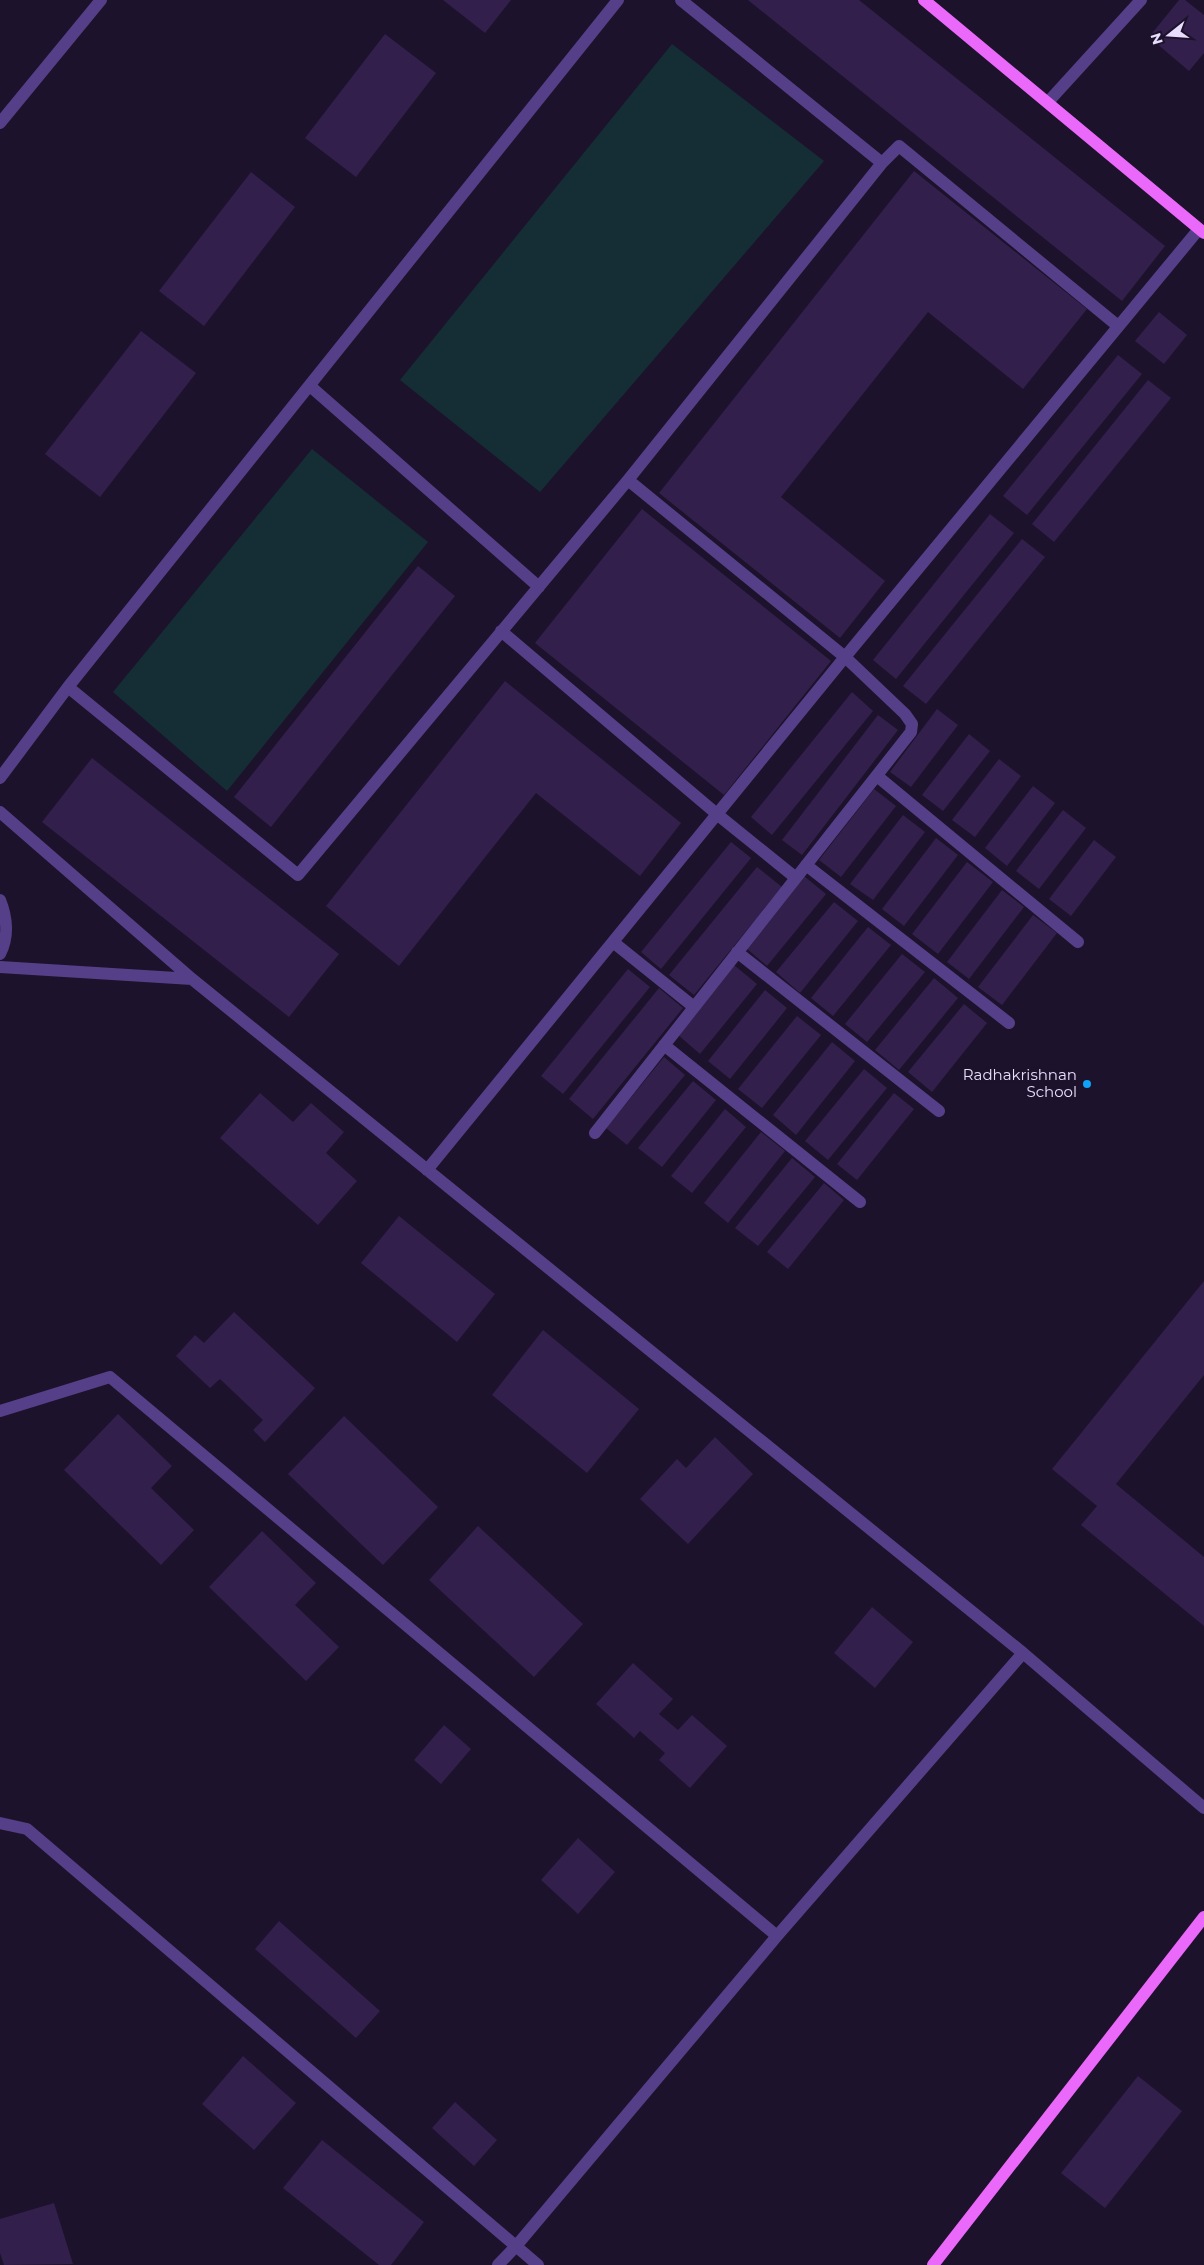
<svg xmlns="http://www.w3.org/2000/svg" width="1204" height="2265" font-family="Montserrat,sans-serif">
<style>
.green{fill:#152e35}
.building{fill:#331f4b}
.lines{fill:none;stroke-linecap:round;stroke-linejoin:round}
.minor{stroke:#553f88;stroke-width:12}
.major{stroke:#ea68fa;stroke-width:12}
.poi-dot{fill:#0fa4f8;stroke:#1d122b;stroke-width:2}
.labels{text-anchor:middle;stroke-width:5;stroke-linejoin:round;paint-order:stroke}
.poi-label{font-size:15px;fill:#e9ddfe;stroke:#1d122b;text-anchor:end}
</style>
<rect width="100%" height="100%" fill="#1d122b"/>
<path class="green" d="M672 44 824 161 540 492 400 380Z
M312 449 428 542 227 791 113 692Z"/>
<path class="building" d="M443 0H511L485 33Z
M748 0H859L1165 246 1122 301Z
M1179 0H1185L1204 15V53L1189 71 1149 37Z
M385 34 436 73 356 177 305 138Z
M914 171 1087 309 1023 389 928 312 781 497 885 581 840 638 659 493Z
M251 172 295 207 204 326 159 291Z
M1159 312 1187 335 1164 364 1135 341Z
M141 331 196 373 100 497 45 454Z
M1118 355 1142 374 1027 515 1003 496Z
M1148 380 1171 398 1054 542 1032 524Z
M642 509 831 661 724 795 535 643Z
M990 514 1014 533 896 679 873 660Z
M1022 539 1045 557 926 704 903 686Z
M418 566 455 596 271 827 234 797Z
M505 681 681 823 640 876 536 793 399 966 326 906Z
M852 692 873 711 772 835 751 817Z
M937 709 958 725 911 787 890 772Z
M878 715 898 730 802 855 782 840Z
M969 734 990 751 943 811 922 795Z
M92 758 339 954 289 1017 42 822Z
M999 759 1021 776 975 837 952 820Z
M1033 786 1055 803 1007 866 985 848Z
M874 789 896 806 841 877 819 860Z
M1063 810 1086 828 1039 889 1016 871Z
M903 815 925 832 873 900 850 884Z
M936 838 958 855 904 926 882 909Z
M1094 840 1116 857 1071 916 1049 899Z
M731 842 751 858 661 969 641 952Z
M967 862 993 882 938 954 912 934Z
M757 867 782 887 694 995 669 975Z
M804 876 826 894 767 966 746 948Z
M1002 890 1024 907 969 979 947 962Z
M834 902 858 921 800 993 776 972Z
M1033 915 1057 933 1002 1005 978 987Z
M868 927 891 945 833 1016 811 998Z
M902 954 925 972 867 1042 845 1024Z
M734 965 757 984 700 1054 677 1034Z
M628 969 650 987 563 1094 541 1076Z
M934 978 958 998 899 1070 875 1050Z
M659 988 683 1008 593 1119 569 1099Z
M765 990 787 1008 730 1079 708 1061Z
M964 1004 987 1023 932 1092 908 1072Z
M797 1016 821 1035 762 1108 738 1089Z
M832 1042 855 1061 796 1135 773 1115Z
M664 1057 685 1075 627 1145 606 1128Z
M864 1069 887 1088 828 1160 805 1141Z
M693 1081 716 1100 662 1167 638 1148Z
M260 1093 293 1122 311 1103 344 1132 326 1153 357 1181 318 1225 220 1138Z
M894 1093 914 1109 857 1180 837 1164Z
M725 1109 746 1127 692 1193 671 1176Z
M761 1132 785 1151 728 1223 704 1203Z
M792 1158 815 1177 758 1246 735 1228Z
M824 1183 844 1200 788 1269 767 1252Z
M399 1216 495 1294 457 1342 361 1263Z
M1204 1281V1375L1116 1484 1204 1557V1626L1081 1525 1097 1506 1052 1469Z
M234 1312 315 1388 265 1442 253 1430 263 1420 220 1379 210 1388 176 1356 195 1335 204 1343Z
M543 1330 639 1409 587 1473 492 1395Z
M118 1414 172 1466 151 1488 194 1530 161 1565 64 1470Z
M344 1416 438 1507 383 1565 288 1474Z
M715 1437 753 1474 688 1544 640 1499 677 1459 686 1468Z
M478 1526 583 1624 534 1677 429 1580Z
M262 1531 316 1583 295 1605 339 1647 306 1681 209 1587Z
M872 1607 913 1642 875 1688 834 1653Z
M633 1663 673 1699 659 1714 678 1730 692 1715 727 1746 690 1788 659 1760 665 1753 640 1731 634 1738 596 1704Z
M444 1725 471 1749 441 1784 414 1760Z
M578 1838 615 1872 578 1914 541 1880Z
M279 1921 380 2011 356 2038 255 1949Z
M243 2056 296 2103 254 2150 202 2104Z
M1138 2076 1182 2111 1105 2208 1061 2173Z
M455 2102 497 2140 474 2166 432 2128Z
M322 2140 424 2222 391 2265H379L283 2188Z
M54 2203 73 2264 4 2265 0 2253V2219Z"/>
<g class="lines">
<path class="minor" d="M681 0 882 163
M1048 102 1141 0
M0 123 101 0
M310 386 539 587
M501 631 718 815 796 878
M68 687 298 875 628 480 882 163 899 146 1118 326
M877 776 1078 942
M0 778 68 687 618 0
M0 812 192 979 1023 1653 1204 1808
M806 865 1009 1023
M0 900C7 917 9 937 0 954
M613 942 694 1007
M737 952 939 1111
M0 967 192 979
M664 1045 860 1202
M595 1133 911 732 912 724 905 714 845 657 628 480
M427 1170 845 657 1199 229
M0 1411 110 1377 777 1936
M0 1823 27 1829 538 2265
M498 2265 517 2245 777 1936 1023 1653"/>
<path class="major" d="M924 0 1204 233
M933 2265 1204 1917"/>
</g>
<circle class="poi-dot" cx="1087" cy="1084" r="5"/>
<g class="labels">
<g class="poi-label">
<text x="1077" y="1080">Radhakrishnan<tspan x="1077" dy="17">School</tspan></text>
</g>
</g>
<g transform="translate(1169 35) rotate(253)" stroke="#1d122b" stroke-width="4" paint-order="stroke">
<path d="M0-4L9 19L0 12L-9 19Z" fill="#e9ddfe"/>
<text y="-8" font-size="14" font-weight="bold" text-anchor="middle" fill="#e9ddfe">N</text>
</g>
</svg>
